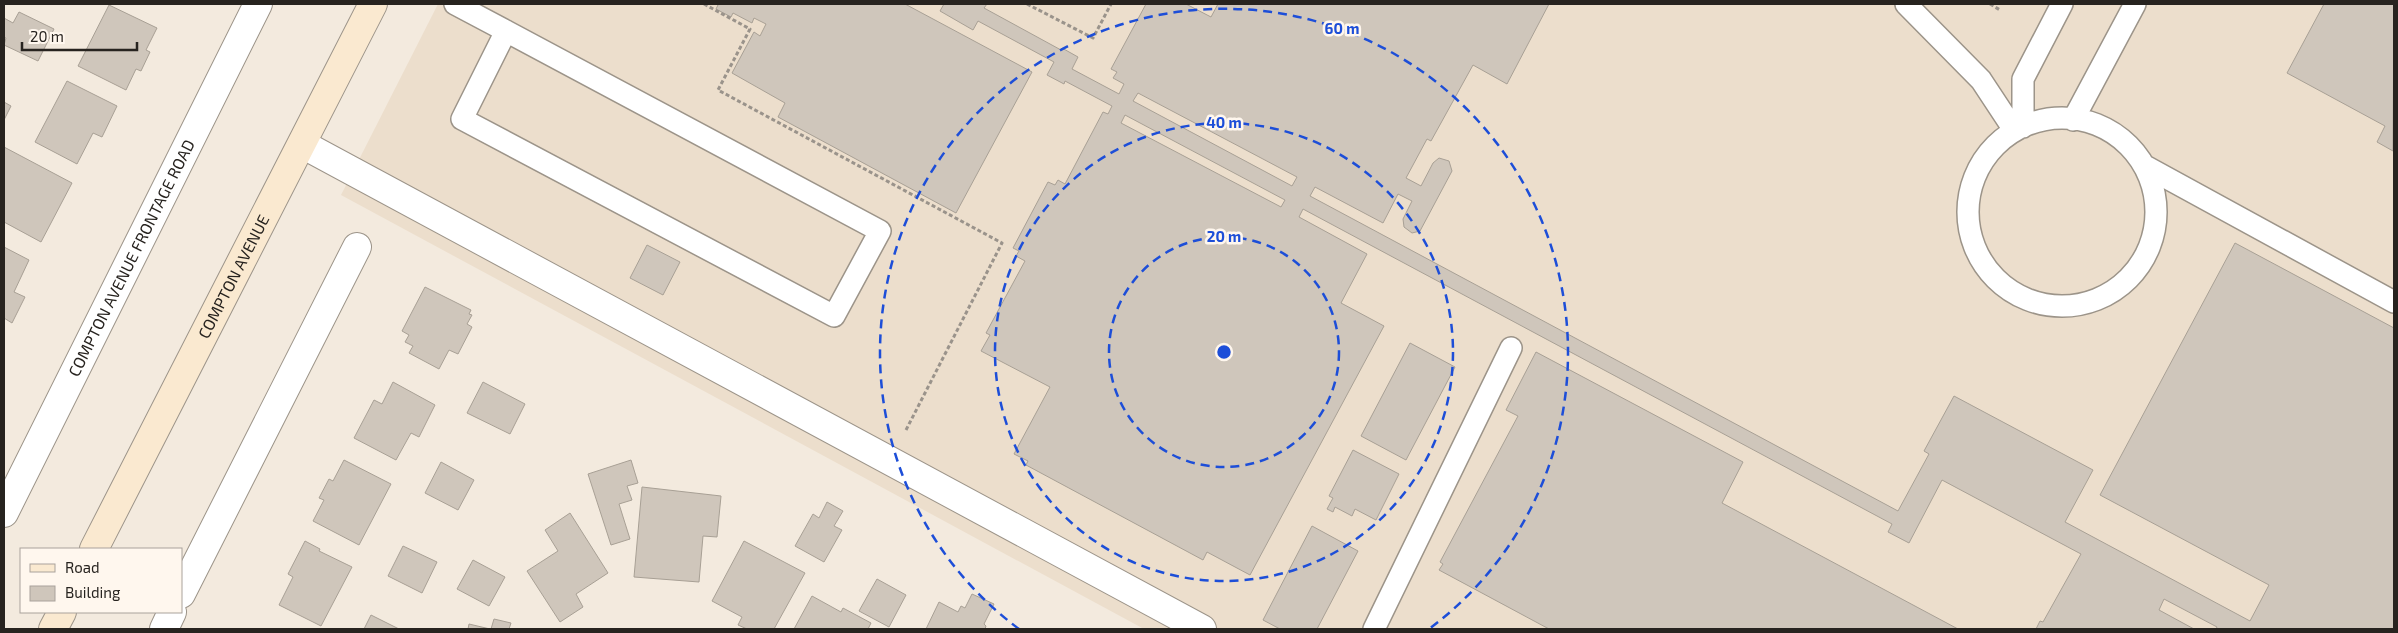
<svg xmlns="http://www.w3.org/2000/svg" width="2398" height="633" font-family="'Exo 2',sans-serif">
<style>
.built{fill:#ecdecc}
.building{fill:#cfc6bb;stroke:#a8a095;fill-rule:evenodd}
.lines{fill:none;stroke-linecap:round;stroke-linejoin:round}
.service-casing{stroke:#9c9489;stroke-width:24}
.minor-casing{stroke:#9c9489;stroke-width:30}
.secondary-casing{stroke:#9c9489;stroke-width:30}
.path{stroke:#9a938b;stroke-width:3;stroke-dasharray:4 2.5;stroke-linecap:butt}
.service{stroke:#fff;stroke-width:21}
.minor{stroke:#fff;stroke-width:28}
.secondary{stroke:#fae9d0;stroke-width:28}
.ring{fill:none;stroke:#1d4ed8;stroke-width:2.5;stroke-dasharray:9 6}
.labels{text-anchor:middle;stroke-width:5;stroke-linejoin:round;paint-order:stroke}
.street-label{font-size:16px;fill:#27231f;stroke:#fff7ee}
.centre{fill:#1d4ed8;stroke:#fff7ee;stroke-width:2.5}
.ring-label{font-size:15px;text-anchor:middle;font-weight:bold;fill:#1d4ed8;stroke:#fff7ee;stroke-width:5;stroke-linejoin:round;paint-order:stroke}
</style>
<rect width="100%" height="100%" fill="#f3eade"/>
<path class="built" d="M438 4H2394V629H1144L341 195Z"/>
<path class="building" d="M716 4H905L1032 72 956 213 778 117 785 103 732 73 754 32 760 36 766 24 754 18 752 23 733 13 731 17 716 9 718 5Z
M944 4H987L984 8 1061 50 1062 48 1078 57 1072 69 1119 94 1124 84 1113 78 1117 72 1111 69 1146 4H1186L1211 17 1218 4H1549L1507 84 1473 65 1431 141 1427 139 1406 178 1421 186 1433 163 1439 158 1449 161 1452 171 1420 231 1412 233 1404 227 1403 219 1412 201 1398 194 1383 223 1315 187 1310 196 1898 511 1929 454 1924 451 1954 396 2093 470 2065 522 2250 621 2269 585 2100 495 2235 243 2394 328V629H2216L2217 627 2164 599 2159 610 2194 629H2036L2040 621 2043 622 2081 554 1942 480 1909 543 1888 532 1892 524 1303 209 1299 217 1367 254 1341 303 1384 326 1250 575 1207 552 1203 560 1026 465 1028 461 1014 454 1050 387 981 351 990 335 986 333 1025 261 1016 256 1019 251 1013 248 1048 182 1055 185 1058 180 1065 184 1103 112 1108 114 1112 106 1065 81 1064 84 1047 75 1054 62 978 21 973 30 940 11ZM1138 93 1297 177 1292 186 1133 101ZM1125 115 1285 200 1281 207 1121 123Z
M2324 4H2394L2393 151 2377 142 2385 126 2287 73Z
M109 5 157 28 146 50 150 52 141 71 136 69 126 90 78 66Z
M19 12 54 29 38 61 4 45 6 38 4 37V18L13 23Z
M67 81 117 106 102 137 93 133 77 164 35 142Z
M4 102 11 106 4 120Z
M4 147 72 183 41 242 4 222Z
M647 245 680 262 663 295 630 278Z
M4 247 29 260 14 292 25 297 12 323 4 318Z
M425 287 471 310 469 314 472 315 467 324 472 327 458 354 449 350 439 369 409 353 413 346 405 342 409 335 402 331Z
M1410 343 1455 367 1406 460 1361 436Z
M1536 352 1743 462 1722 503 1958 629H1549L1439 570 1443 564 1440 562 1518 416 1506 410Z
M393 382 435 405 419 437 411 433 396 460 354 438 374 400 382 404Z
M483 382 525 404 510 434 467 413Z
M1353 450 1399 474 1376 520 1355 509 1352 516 1335 507 1333 512 1327 509 1333 498 1329 496Z
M344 460 391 484 359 545 313 521 324 500 319 498 329 479 333 481Z
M631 460 638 483 627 486 632 500 619 504 630 539 611 545 588 474Z
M441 462 474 480 458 510 425 493Z
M642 487 721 496 717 537 703 536 699 582 634 577Z
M827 502 843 511 834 526 842 530 824 562 795 546 813 514 819 518Z
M570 513 608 573 576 594 583 607 560 622 527 571 558 551 545 530Z
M1312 526 1358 551 1317 629H1280L1263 620Z
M305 541 320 549 319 551 352 567 321 626 279 605 293 577 288 574Z
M744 541 805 573 774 629H747L738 625 742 617 712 601Z
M403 546 437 562 422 593 388 576Z
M473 560 505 577 489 606 457 589Z
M877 579 906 595 889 627 859 611Z
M972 594 994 604 984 624 986 626 985 629H926L939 602 958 612 961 606 965 608Z
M812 596 841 612 843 608 871 623 868 629H794Z
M371 615 399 629H364Z
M494 619 511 623 509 629H491Z
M469 624 490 629H468Z"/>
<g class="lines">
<defs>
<path id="service" d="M455 4 506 31 880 231 834 316 462 119 506 31
M1906 4 1981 80 2014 130
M1968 212a94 94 0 1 1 188 0a94 94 0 1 1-188 0Z
M2073 120 2135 4
M2023 127V79L2062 4
M2145 166 2394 302
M1374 629 1511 348"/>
<g id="minor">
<path d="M302 144 1202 629"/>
<path id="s1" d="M4 513 258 4"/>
<path d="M181 594 357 247"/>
<path d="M164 629 172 612"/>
</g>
<g id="secondary">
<path id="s2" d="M94 549 373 4"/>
<path d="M53 629 62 612"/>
</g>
</defs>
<use href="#service" class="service-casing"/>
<use href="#minor" class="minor-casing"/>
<use href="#secondary" class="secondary-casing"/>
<path class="path" d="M704 4 750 29 718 90 1002 243 906 430
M1027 4 1093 38 1111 4
M1990 4 2000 10"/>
<use href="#service" class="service"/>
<use href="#minor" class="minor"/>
<use href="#secondary" class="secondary"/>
</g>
<g class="ring">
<circle cx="1224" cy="352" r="115"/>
<circle cx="1224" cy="352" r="229"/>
<path d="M1019 629A344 344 0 1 1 1429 629"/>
</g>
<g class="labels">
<g class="street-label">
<text dy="6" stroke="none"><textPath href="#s1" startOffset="285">COMPTON AVENUE FRONTAGE ROAD</textPath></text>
<text dy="6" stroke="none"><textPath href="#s2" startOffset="306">COMPTON AVENUE</textPath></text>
</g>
</g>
<circle cx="1224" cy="352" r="8" class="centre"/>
<g class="ring-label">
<text x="1342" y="34">60 m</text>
<text x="1224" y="128">40 m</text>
<text x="1224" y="242">20 m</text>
</g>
<rect width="2398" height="633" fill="none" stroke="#27231f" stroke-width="10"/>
<rect x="20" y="548" width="162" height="65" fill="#fff7ee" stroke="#a9a29b"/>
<rect x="30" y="564" width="25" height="8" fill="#fae9d0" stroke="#a9a29b"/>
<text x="65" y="573" font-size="15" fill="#27231f">Road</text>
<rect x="30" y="586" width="25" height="15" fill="#cfc6bb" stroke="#a9a29b"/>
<text x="65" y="598" font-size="15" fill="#27231f">Building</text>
<path d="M22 42v8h115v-8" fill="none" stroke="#27231f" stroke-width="2.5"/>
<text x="30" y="42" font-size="15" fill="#27231f" stroke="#fff7ee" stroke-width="4" paint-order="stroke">20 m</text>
</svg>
